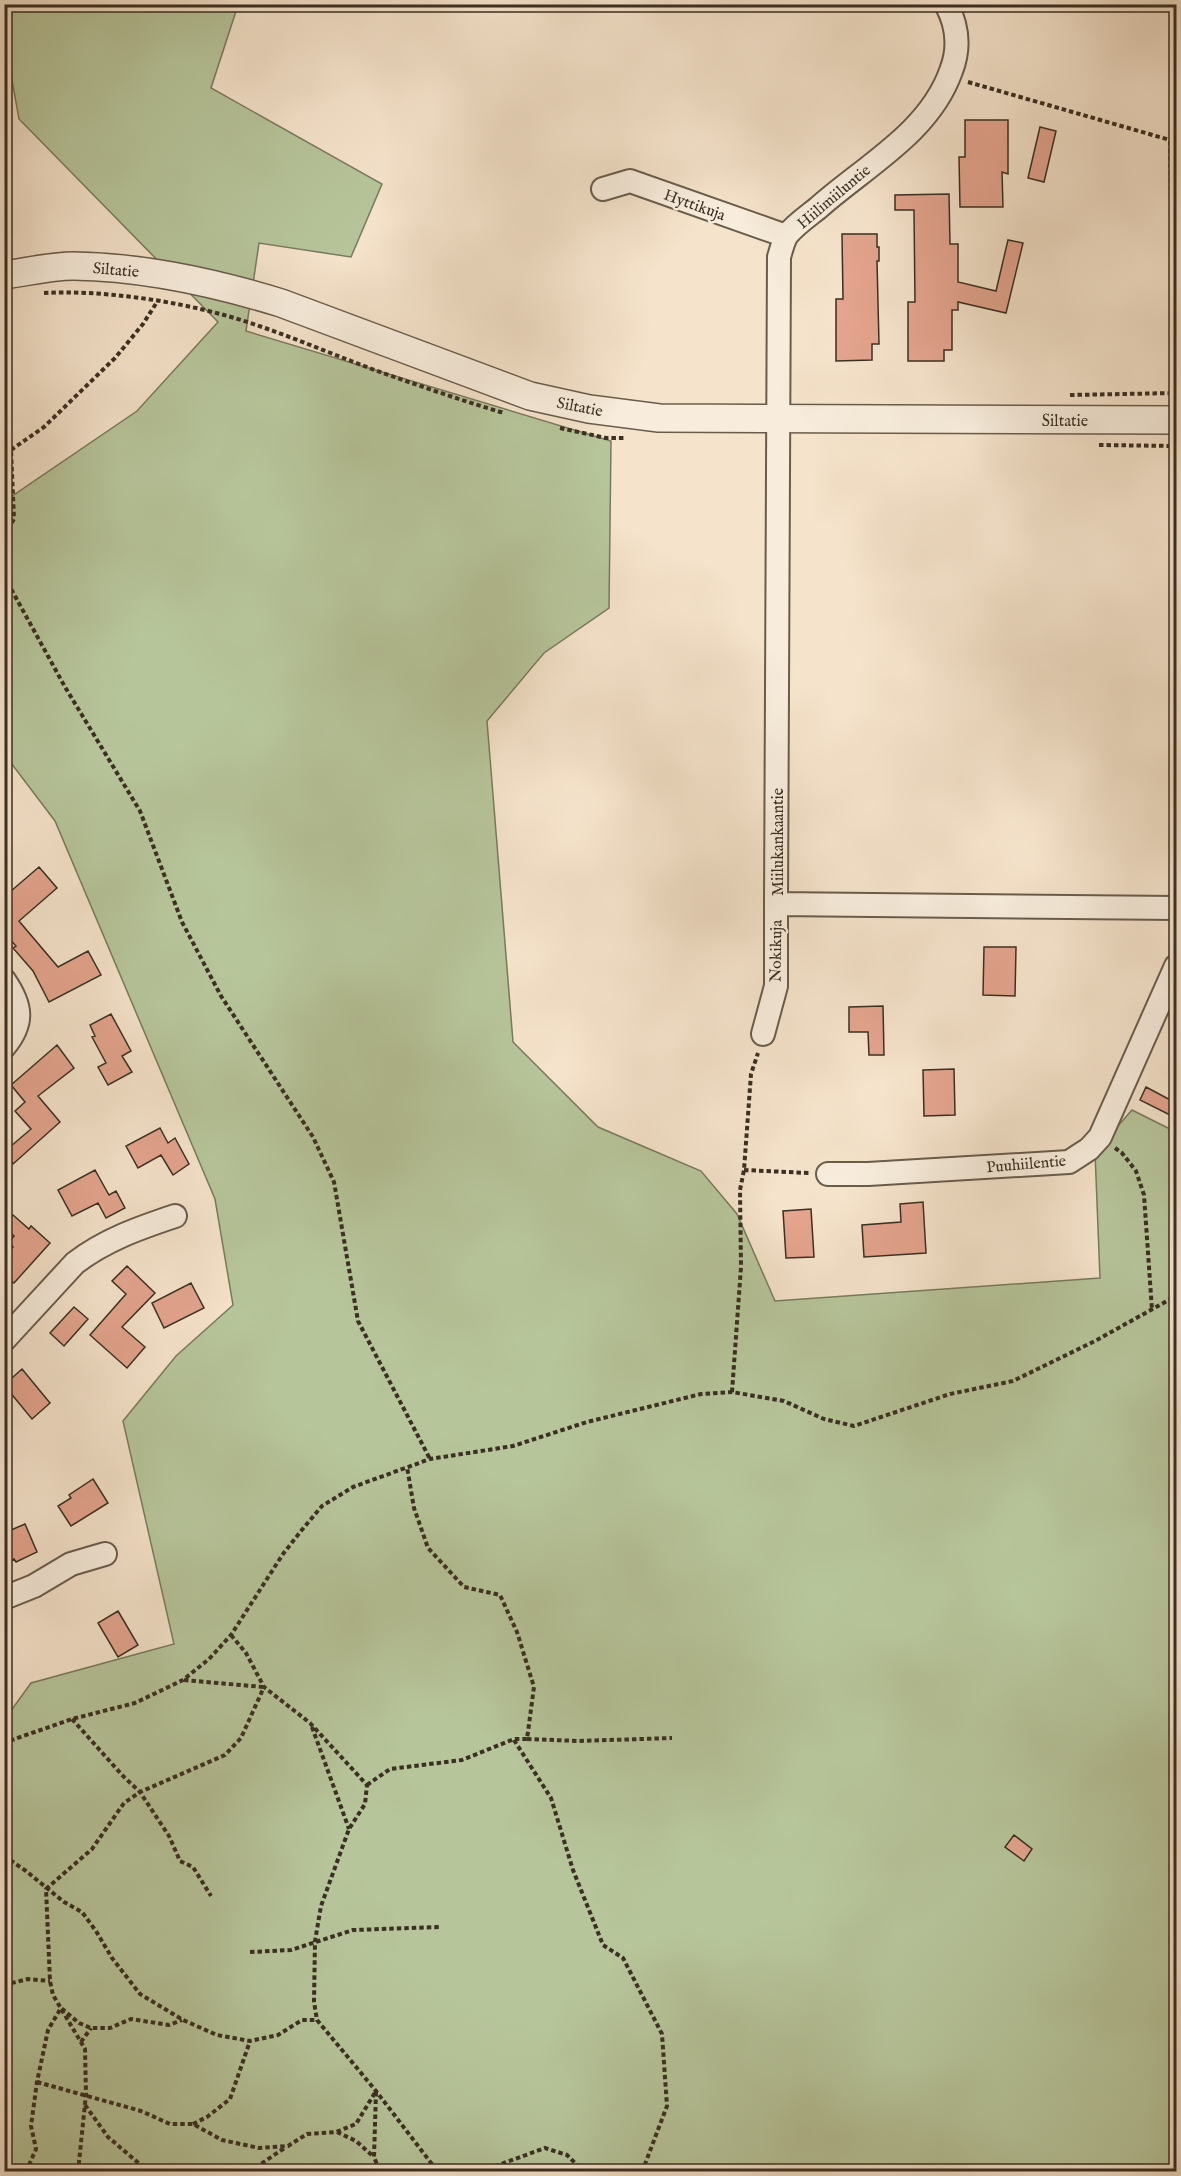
<svg xmlns="http://www.w3.org/2000/svg" width="1181" height="2176" font-family="'IM FELL English',serif">
<style>
.green{fill:#b7c59b;stroke:#787a5e;stroke-width:1.5}
.building{fill:#e4a48e;stroke:#3a2f22;stroke-width:1.5}
.lines{fill:none;stroke-linecap:round;stroke-linejoin:round}
.minor-casing{stroke:#695c4c;stroke-width:26}
.tertiary-casing{stroke:#695c4c;stroke-width:30}
.path{stroke:#3a2f22;stroke-width:4;stroke-dasharray:4.5 3;stroke-linecap:butt}
.minor{stroke:#f8eddd;stroke-width:22}
.tertiary{stroke:#f8eddd;stroke-width:27}
.labels{text-anchor:middle;stroke-width:5;stroke-linejoin:round;paint-order:stroke}
.street-label{font-size:16px;fill:#3a2f22;stroke:#f8eddd}
</style>
<rect width="100%" height="100%" fill="#f5e3cb"/>
<filter id="stains"><feTurbulence type="fractalNoise" baseFrequency=".00333" numOctaves="4"/><feColorMatrix values="0 0 0 0 .2 0 0 0 0 .09 0 0 0 0 .02 0 0 0 .5 -.17"/></filter>
<radialGradient id="worn" r=".72"><stop offset=".6" stop-color="#630" stop-opacity="0"/><stop offset="1" stop-color="#630" stop-opacity=".3"/></radialGradient>
<path class="green" d="M5 5H238L211 88 382 184 351 257 259 243 246 331 611 441 609 608 544 653 487 721 513 1042 598 1127 701 1171 737 1214 775 1301 1100 1278 1095 1152 1132 1110 1176 1132V2041L1170 2068 1176 2063V2171H5V1719L31 1683 174 1644 123 1421 176 1356 233 1305 215 1199 55 821 5 755V501L137 411 218 322 19 119 5 42Z"/>
<path class="building" d="M965 120H1008V174L1002 172 1003 207H960L959 157H965Z
M1040 127 1056 131 1044 182 1028 178Z
M949 194 950 244H958V282L996 291 1008 240 1023 243 1006 313 958 302V310H952V350H944V361H908V302H915L914 210H895V195Z
M842 234H877V247H879V261H877L879 344H872V360L836 361V299H843Z
M39 867 57 888 19 921 58 967 88 951 101 975 49 1002 33 971 13 948 16 946 4 933V897Z
M984 947H1016L1015 996 983 995Z
M883 1006 884 1055H869L868 1032H849V1007Z
M111 1014 131 1051 122 1056 132 1072 108 1085 98 1067 106 1063 92 1037 95 1036 90 1025Z
M57 1045 74 1068 38 1096 60 1122 13 1164 4 1152 31 1129 15 1111 25 1102 11 1085Z
M954 1069 955 1115 924 1116 923 1070Z
M1146 1087 1176 1103V1118L1140 1100Z
M160 1128 168 1143 175 1138 189 1164 173 1175 161 1155 138 1168 126 1146Z
M95 1170 109 1195 116 1191 125 1208 106 1218 98 1203 72 1216 58 1190Z
M923 1202 926 1253 864 1257 862 1225 901 1222 900 1204Z
M811 1209 814 1257 786 1258 783 1211Z
M13 1215 29 1229 31 1226 50 1243 14 1283 4 1275V1257L13 1247 9 1242 14 1236 4 1227V1224Z
M127 1266 155 1293 122 1327 145 1347 127 1368 90 1335 126 1294 112 1281Z
M191 1283 204 1308 164 1328 152 1303Z
M74 1307 88 1319 64 1346 50 1333Z
M22 1369 50 1403 32 1419 4 1385Z
M93 1479 108 1503 71 1526 58 1506 71 1498 69 1495Z
M25 1524 37 1552 16 1562 14 1559 4 1564V1533Z
M118 1611 138 1645 118 1657 98 1623Z
M1014 1835 1032 1849 1024 1861 1005 1847Z"/>
<g class="lines">
<defs>
<path id="minor" d="M946 4C958 26 960 48 951 71 929 133 865 166 818 208 808 216 795 225 787 235 783 241 781 251 779 257L776 904 1176 908
M603 189 630 181 786 236
M4 980C22 1006 24 1023 4 1047
M763 1034 776 986V904
M828 1174H868L1069 1162 1089 1149 1100 1137 1176 966
M4 1340 75 1263C105 1240 139 1228 175 1216
M4 1598 34 1586 71 1564 105 1554"/>
<path id="tertiary" d="M4 275C27 272 51 266 73 266 145 267 213 282 281 303L530 396 589 409 659 418 1176 420"/>
</defs>
<use href="#minor" class="minor-casing"/>
<use href="#tertiary" class="tertiary-casing"/>
<path class="path" d="M968 82 1170 140
M44 293C100 290 170 300 224 315 278 330 330 354 383 373 423 387 463 401 504 413
M1174 393 1170 140 1176 138
M1070 395 1176 393
M4 415 11 450 14 519 4 535
M560 428 606 438H624
M1099 445 1176 446
M11 450 44 427 115 358 143 324 157 302
M4 576 65 687 140 811 182 922 221 996 313 1137 334 1182 358 1321 430 1459
M1115 1148 1122 1153 1136 1171 1144 1195 1152 1310
M744 1170 809 1173
M732 1392 741 1267 740 1190 744 1170 751 1074 758 1053
M231 1635 246 1653 264 1687 310 1723 367 1785 365 1804 349 1829 321 1906 315 1941 314 2002 317 2020 376 2091 438 2172
M184 1680 263 1687
M72 1719 123 1776 140 1792 169 1836 180 1861 193 1867 211 1896
M312 1727 349 1829
M527 1739 579 1741 672 1738
M514 1740 551 1798 573 1870 603 1945 623 1958 662 2034 667 2106 642 2172
M4 1745 9 1741 72 1719 135 1703 183 1680 209 1659 231 1635 283 1554 301 1531 322 1506 353 1487 430 1459 513 1446 587 1422 701 1394 732 1392 784 1401 824 1419 854 1426 950 1394 1013 1381 1095 1341 1176 1296
M367 1785 390 1769 462 1760 514 1739H527L534 1687 517 1632 500 1595 464 1587 428 1548 414 1508 407 1467
M4 1856 26 1871 64 1902 82 1912 96 1931 112 1958 140 1994 183 2020 217 2035 250 2041 278 2035 302 2020H317
M250 1952 291 1950 353 1930 441 1927
M4 1985 28 1979 50 1981
M81 2042 91 2028
M37 2082 141 2111 170 2124H193L222 2140 259 2148 288 2146 307 2134 336 2132 356 2124 376 2091
M376 2092 374 2157 380 2172
M85 2105 108 2137 149 2172
M193 2124 207 2117 230 2099 250 2041
M337 2132 356 2141 374 2157
M26 2172 36 2149 31 2126 37 2082 48 2030 61 2008 79 2023 91 2028H110L131 2019 169 2025 182 2020
M78 2172 86 2094 85 2049 53 1995 50 1981 46 1889 92 1849 124 1803 140 1792 225 1755 241 1738 264 1687
M249 2172 286 2147
M473 2172 493 2167 545 2148 567 2155 584 2172"/>
<use href="#minor" class="minor"/>
<use href="#tertiary" class="tertiary"/>
</g>
<g class="labels">
<g class="street-label">
<text transform="translate(833 196) rotate(-40)" y="6">Hiilimiiluntie</text>
<text transform="translate(695 204) rotate(20)" y="6">Hyttikuja</text>
<text transform="translate(116 269) rotate(5)" y="6">Siltatie</text>
<text transform="translate(580 406) rotate(11)" y="6">Siltatie</text>
<text x="1065" y="426">Siltatie</text>
<text transform="translate(777 842) rotate(-90)" y="6">Miilukankaantie</text>
<text transform="translate(775 951) rotate(-89)" y="6">Nokikuja</text>
<text transform="translate(1026 1163) rotate(-5)" y="6">Puuhiilentie</text>
</g>
</g>
<rect width="1181" height="2176" fill="none" stroke="#f5e3cb" stroke-width="24"/>
<rect x="6" y="6" width="1169" height="2164" fill="none" stroke="#3a2f22" stroke-width="3"/>
<rect x="12" y="12" width="1157" height="2152" fill="none" stroke="#3a2f22" stroke-width="1.5"/>
<rect width="100%" height="100%" filter="url(#stains)"/>
<rect width="100%" height="100%" fill="url(#worn)"/>
</svg>
